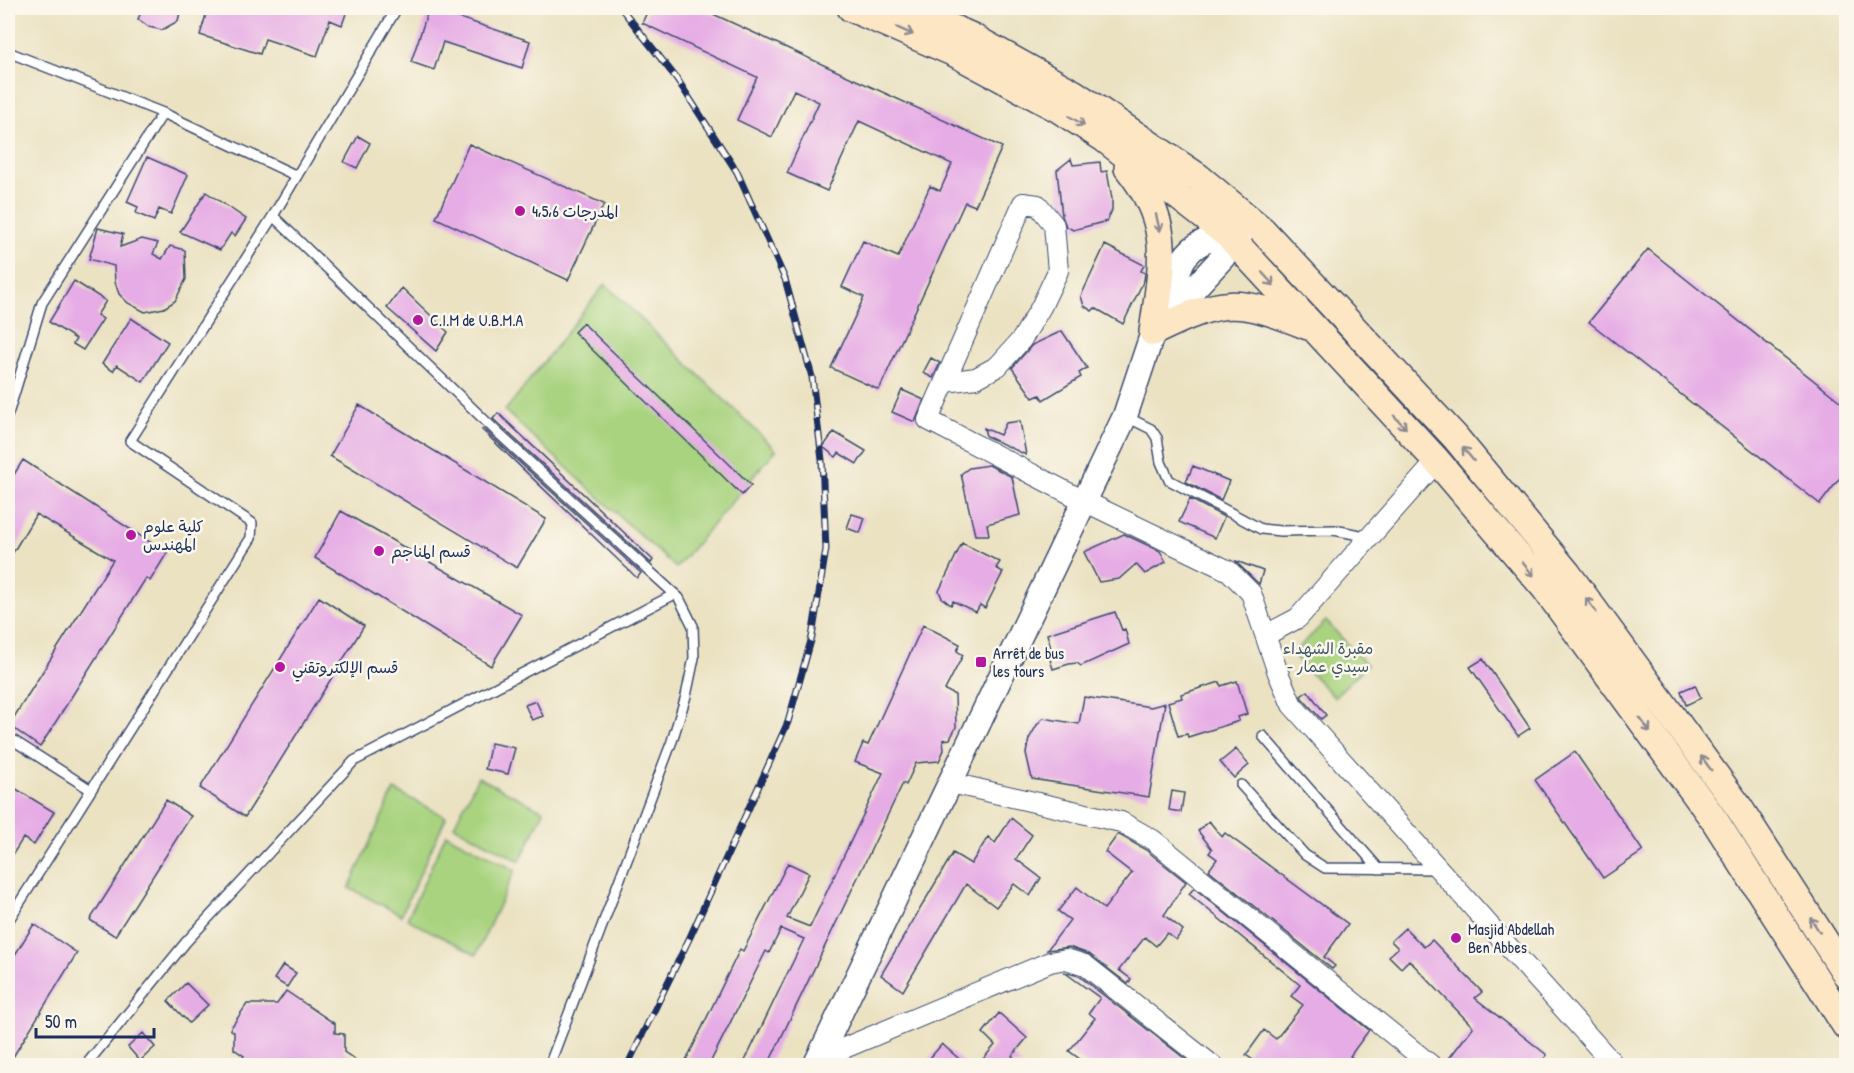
<svg xmlns="http://www.w3.org/2000/svg" width="1854" height="1073" font-family="'Patrick Hand','Playpen Sans Arabic',sans-serif">
<style>
.green{fill:#a9d37f;stroke:#62816e;stroke-width:1.5}
.building{fill:#e6ace5}
.lines{fill:none;stroke-linecap:round;stroke-linejoin:round}
.service-casing{stroke:#3a4a6d;stroke-width:12}
.minor-casing{stroke:#3a4a6d;stroke-width:22}
.tertiary-casing{stroke:#3a4a6d;stroke-width:27}
.secondary-casing{stroke:#3a4a6d;stroke-width:30}
.service{stroke:#fff;stroke-width:9}
.minor{stroke:#fff;stroke-width:20}
.tertiary{stroke:#fff;stroke-width:24}
.secondary{stroke:#fce6c4;stroke-width:27}
.rail-casing{stroke:#1b2f5e;stroke-width:7}
.rail{stroke:#fbf7ec;stroke-width:4.5;stroke-dasharray:14;stroke-linecap:butt}
.oneway{stroke:#8c8a91}
.poi-dot{fill:#b5179e;stroke:#fbf7ec;stroke-width:2}
.labels{text-anchor:middle;stroke-width:5;stroke-linejoin:round;paint-order:stroke}
.poi-label{font-size:16px;fill:#1b2f5e;stroke:#fbf7ec;text-anchor:start}
.park-label{font-size:16px;fill:#3e5866;stroke:#fbf7ec}
</style>
<rect width="100%" height="100%" fill="#fbf7ec"/>
<filter id="ink" filterUnits="userSpaceOnUse"><feTurbulence type="fractalNoise" baseFrequency=".0167" numOctaves="2"/><feDisplacementMap in="SourceGraphic" scale="12" xChannelSelector="R" yChannelSelector="G"/><feConvolveMatrix kernelMatrix="1 2 1 2 8 2 1 2 1" color-interpolation-filters="sRGB"/></filter>
<filter id="wash" filterUnits="userSpaceOnUse"><feTurbulence type="fractalNoise" baseFrequency=".008" numOctaves="4" result="noise"/><feDisplacementMap in="SourceGraphic" scale="24" xChannelSelector="R" yChannelSelector="G"/><feGaussianBlur stdDeviation="1.35" result="paint"/><feColorMatrix in="noise" values="0 0 0 0 0 0 0 0 0 0 0 0 0 0 0 0 0 1.4 0 .05"/><feComposite in="paint" operator="in"/></filter>
<g filter="url(#wash)">
<rect width="100%" height="100%" fill="#ebe2c2"/>
<path class="green" d="M605 284 776 450 676 568 505 411Z
M1326 621 1367 665 1334 697 1292 654Z
M478 777 544 811 520 861 454 826Z
M394 790 446 817 401 915 349 888Z
M446 834 515 870 476 955 407 919Z"/>
<g id="blocks">
<path class="building" d="M143 8H181L178 21 162 30 149 27 138 19Z
M208 8H225L240 12 241 8H348L342 25 330 20 317 56 265 39 260 54 200 35Z
M429 8 530 41 522 68 443 42 434 70 411 62Z
M649 8H700L1002 147 975 206 965 202 879 390 831 368 864 297 842 287 863 241 898 257 930 186 940 191 952 164 859 121 827 191 787 173 819 102 794 90 772 137 737 120 757 77 642 23Z
M358 136 370 143 357 168 344 162Z
M469 144 604 204 568 280 436 218Z
M147 157 188 175 171 214 159 209 154 221 136 213 138 207 127 202Z
M1071 159 1073 165 1100 162 1101 172 1107 171 1112 199V210L1107 221 1073 230 1066 226 1062 216 1057 170Z
M206 192 246 219 235 236 231 233 220 250 180 232Z
M98 228 123 234 120 247 142 239 158 243 153 254 162 259 170 246 185 250 186 279 175 301 164 308 145 312 128 303 119 294 115 282 114 266 89 259Z
M1105 245 1144 265 1141 271 1145 273 1144 280 1123 324 1095 308 1092 311 1084 306 1081 296Z
M1648 249 1846 406V470L1820 504 1589 322Z
M74 281 106 301 97 315 103 319 83 350 73 344 76 339 49 322Z
M402 288 448 332 436 351 387 308Z
M131 318 168 342 143 382 117 365 113 371 102 364Z
M583 323 751 485 742 495 574 332Z
M1062 331 1087 368 1079 373 1081 377 1043 400 1040 395 1033 398 1012 368 1032 345Z
M931 358 940 363 933 378 923 373Z
M902 390 924 400 915 422 892 412Z
M359 405 546 519 517 568 330 456Z
M498 413 653 560 651 563 493 419Z
M1020 421 1026 455 986 436 984 428 1000 435 1006 423Z
M484 429 494 439 641 573 637 578 482 430Z
M834 432 866 451 857 464 839 453 836 457 823 447Z
M23 460 167 553 150 581 146 578 40 747 9 725 113 560 36 514 8 561V484Z
M989 465 1012 477 1020 515 987 524 989 535H975L961 474 969 468Z
M1193 466 1229 481 1221 500 1186 482Z
M1190 499 1224 517 1215 538 1179 522Z
M341 511 522 615 491 666 315 558Z
M852 514 865 518 860 533 847 528Z
M1124 534 1160 551 1166 562 1145 574 1136 564 1119 579 1099 582 1084 552Z
M962 543 1000 562 996 568 1003 572 985 608 980 605 976 612 953 601 951 605 942 598 939 591Z
M1236 561 1263 571 1259 584 1237 563Z
M319 597 364 626 245 817 200 788Z
M1115 612 1122 630 1125 629 1129 644 1081 666 1077 663 1069 664 1053 669 1048 653 1052 652 1047 634Z
M923 625 960 644 957 651 963 655 945 690 955 695 956 727 950 739 943 740 944 750 939 761 916 763 906 785 903 783 768 1065H743L804 939 781 929 769 953 766 951 709 1065H684L740 949 743 951 788 863 809 873 787 918 810 927 883 773 855 762 863 743 868 745Z
M1483 659 1530 728 1518 736 1470 667Z
M1237 681 1247 714 1238 717 1239 721 1188 737 1187 734 1178 736 1168 702 1182 698 1181 694 1220 682 1221 686Z
M1695 685 1701 698 1686 705 1681 691Z
M1308 691 1326 715 1321 719 1302 698 1301 696Z
M1084 697 1151 707 1165 703 1149 797 1032 779 1026 753 1029 739 1037 725 1043 718 1079 724Z
M536 701 543 716 532 720 525 705Z
M491 743 515 748 508 774 485 769Z
M1236 749 1249 765 1234 778 1220 762Z
M1575 752 1643 851 1603 878 1535 780Z
M8 784 54 812 34 845 23 838 8 862Z
M1172 791 1184 793 1181 812 1169 810Z
M166 800 191 816 115 936 90 920Z
M1011 818 1032 835 1016 859 1041 878 1030 896 1014 884 996 907 966 884 903 991 881 975 953 853 971 864 988 837 995 843Z
M1209 821 1222 837 1225 833 1348 924 1324 957 1335 966 1332 969 1209 870 1217 859 1209 853 1212 849 1198 831Z
M1118 834 1146 850 1186 882 1164 915 1183 930 1176 940 1167 933 1156 946 1145 937 1119 970 1131 979 1128 984 1089 954 1069 947 1047 950 1070 920 1058 911 1077 887 1104 909 1132 873 1105 852Z
M1194 888 1369 1030 1350 1056 1362 1065H1260L1246 1055 1264 1030 1276 1039 1303 1005 1291 996 1300 985 1189 894Z
M34 924 77 953 8 1065V966Z
M1405 928 1424 947 1432 940 1482 992 1475 998 1547 1055 1539 1065H1444L1473 1027 1409 960 1401 968 1389 956 1398 948 1391 941Z
M283 965 296 973 287 987 274 979Z
M1064 972 1079 976 1193 1065H1088L1069 1051 1095 1018 1089 1013 1100 998Z
M186 983 208 1005 189 1023 168 1001Z
M286 991 335 1024V1033L344 1034V1052L363 1065H237L244 1056 234 1049V1032L230 1029 247 1004H277Z
M999 1013 1027 1038 1012 1056 1022 1065H978L995 1045 983 1033Z
M143 1033 155 1047 140 1061 128 1047Z
M942 1044 966 1065H924Z"/>
</g>
</g>
<g filter="url(#ink)">
<use href="#blocks" fill-opacity="0" stroke="#3a4a6d" stroke-width="1.5"/>
<g class="lines">
<defs>
<path id="service" d="M8 52 163 113 297 176
M273 216 499 434 679 598 693 626 694 658 686 696 672 741 549 1066
M8 414 42 303 163 113
M1125 416 1151 429 1157 438 1161 462 1169 480 1261 529 1281 531 1334 530 1370 537
M1263 736 1379 869
M8 737 91 790
M1241 785 1305 855 1325 868 1437 869
M8 921 251 538 252 523 130 441 273 216 397 8
M85 1066 186 942 354 761 675 594"/>
<path id="minor" d="M946 382 976 378 998 366 1022 339 1041 307 1058 271 1054 225 1038 205 1023 203 928 420 1084 501 1229 571 1251 593 1278 673 1292 705 1615 1066
M1266 635 1298 618 1437 461
M951 783 1121 822 1153 840 1432 1066
M818 1059 1050 962 1066 959 1085 965 1213 1066"/>
<path id="tertiary" d="M1163 322 1223 257 1227 250V222
M815 1066 1125 416 1153 332 1183 260C1197 238 1218 237 1242 232"/>
<path id="secondary" d="M851 8 955 53 1057 108 1105 139 1228 235 1437 461 1545 588 1715 821 1846 1026
M906 8 970 36 1073 93 1198 177 1262 230 1455 437 1567 573 1738 806 1846 974
M1128 168C1174 225 1162 265 1153 332
M1153 332C1223 298 1236 297 1308 326"/>
</defs>
<use href="#service" class="service-casing"/>
<use href="#minor" class="minor-casing"/>
<use href="#tertiary" class="tertiary-casing"/>
<use href="#secondary" class="secondary-casing"/>
<use href="#service" class="service"/>
<use href="#minor" class="minor"/>
<use href="#tertiary" class="tertiary"/>
<use href="#secondary" class="secondary"/>
<defs>
<path id="rail" d="M621 8 677 79 737 172 785 279 812 377 822 460 826 549 812 637 788 722 690 937 627 1066"/>
</defs>
<use href="#rail" class="rail-casing"/>
<use href="#rail" class="rail"/>
</g>
<defs><path id="oneway-shaft" d="M-6 0H5M1.5-3L5.5 0L1.5 3" fill="none" stroke-width="1.6" stroke-linecap="round" stroke-linejoin="round" transform="scale(1.5)"/></defs>
<g class="oneway">
<use href="#oneway-shaft" transform="translate(905 31) rotate(24)"/>
<use href="#oneway-shaft" transform="translate(1077 121) rotate(32)"/>
<use href="#oneway-shaft" transform="translate(1158 223) rotate(77)"/>
<use href="#oneway-shaft" transform="translate(1268 279) rotate(48)"/>
<use href="#oneway-shaft" transform="translate(1400 422) rotate(47)"/>
<use href="#oneway-shaft" transform="translate(1468 454) rotate(-130)"/>
<use href="#oneway-shaft" transform="translate(1528 569) rotate(50)"/>
<use href="#oneway-shaft" transform="translate(1591 605) rotate(-126)"/>
<use href="#oneway-shaft" transform="translate(1645 725) rotate(54)"/>
<use href="#oneway-shaft" transform="translate(1706 763) rotate(-126)"/>
<use href="#oneway-shaft" transform="translate(1815 925) rotate(-123)"/>
</g>
</g>
<g class="poi-dot">
<circle cx="520" cy="211" r="6"/>
<circle cx="418" cy="320" r="6"/>
<circle cx="131" cy="535" r="6"/>
<circle cx="379" cy="551" r="6"/>
<rect x="975" y="656" width="12" height="12" rx="3"/>
<circle cx="280" cy="667" r="6"/>
<circle cx="1456" cy="938" r="6"/>
</g>
<g class="labels">
<g class="poi-label">
<text x="532" y="217">المدرجات 4،5،6</text>
<text x="430" y="326">C.I.M de U.B.M.A</text>
<text x="143" y="532">كلية علوم<tspan x="143" dy="18">المهندس</tspan></text>
<text x="391" y="557">قسم المناجم</text>
<text x="993" y="659">Arrêt de bus<tspan x="993" dy="18">les tours</tspan></text>
<text x="292" y="673">قسم الإلكتروتقني</text>
<text x="1468" y="935">Masjid Abdellah<tspan x="1468" dy="18">Ben Abbes</tspan></text>
</g>
<g class="park-label">
<text x="1328" y="654">مقبرة الشهداء<tspan x="1328" dy="18">- سيدي عمار</tspan></text>
</g>
</g>
<rect width="1854" height="1073" fill="none" stroke="#fbf7ec" stroke-width="30"/>
<path d="M36 1028v9h118v-9" fill="none" stroke="#1b2f5e" stroke-width="3"/>
<text x="45" y="1028" font-size="18" fill="#1b2f5e" stroke="#fbf7ec" stroke-width="4.5" paint-order="stroke">50 m</text>
</svg>
